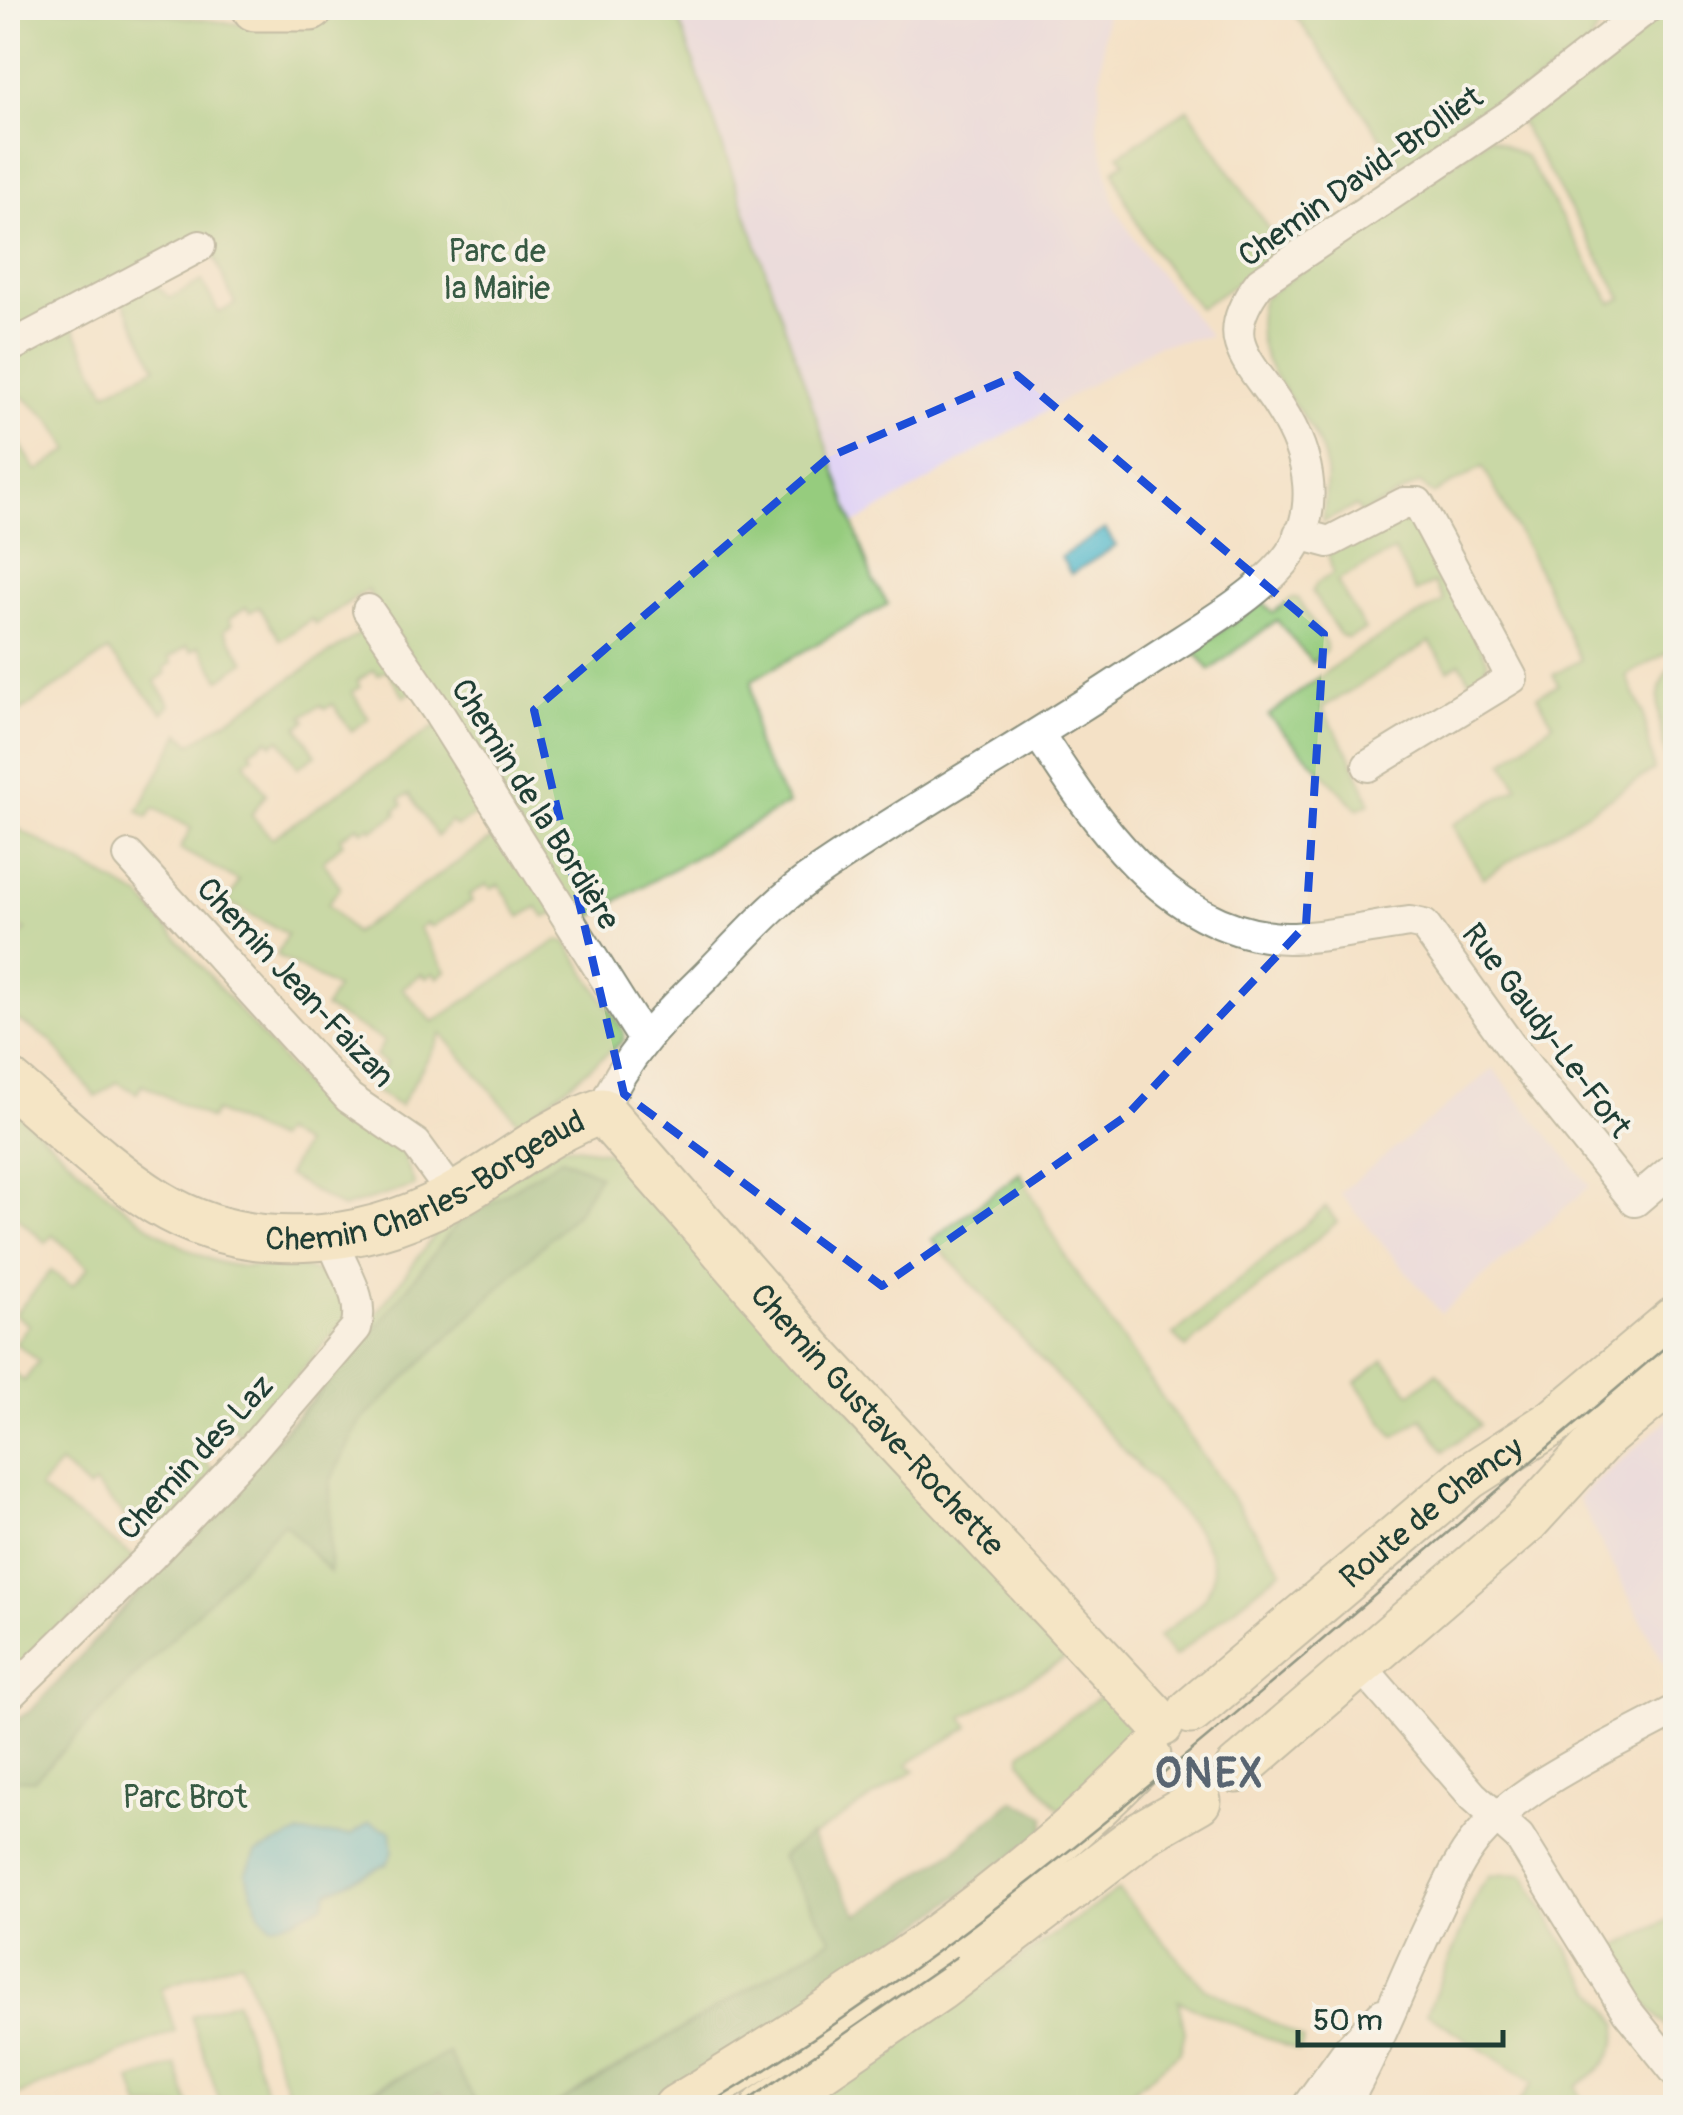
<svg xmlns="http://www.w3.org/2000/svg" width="1683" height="2115" font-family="Pangolin,sans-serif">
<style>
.built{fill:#e1d4f4}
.green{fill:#96cc7e;stroke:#5a8459;stroke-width:2.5}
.forest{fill:#78b06d;stroke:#4c7650;stroke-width:2.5}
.water{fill:#4bb5c9;stroke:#35797e;stroke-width:2.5}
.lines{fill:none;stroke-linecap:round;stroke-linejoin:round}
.street-casing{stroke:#8a8f7d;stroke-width:34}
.secondary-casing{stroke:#8a8f7d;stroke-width:49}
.street{stroke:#fff;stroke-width:30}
.secondary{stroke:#f6e9c3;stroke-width:45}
.tram{stroke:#1f3d34;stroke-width:2.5}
.marked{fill:none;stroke:#1d4ed8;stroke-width:8;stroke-dasharray:20 12;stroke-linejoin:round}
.labels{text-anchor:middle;stroke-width:8;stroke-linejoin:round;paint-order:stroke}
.street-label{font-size:32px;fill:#1f3d34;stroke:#f7f3e8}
.park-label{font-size:32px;fill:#375a43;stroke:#f7f3e8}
.district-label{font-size:42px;font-weight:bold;letter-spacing:2.5px;fill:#596571;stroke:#f7f3e8}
</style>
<rect width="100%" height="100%" fill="#f7f3e8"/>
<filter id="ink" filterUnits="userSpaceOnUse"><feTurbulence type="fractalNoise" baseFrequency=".01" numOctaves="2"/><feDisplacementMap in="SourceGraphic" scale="20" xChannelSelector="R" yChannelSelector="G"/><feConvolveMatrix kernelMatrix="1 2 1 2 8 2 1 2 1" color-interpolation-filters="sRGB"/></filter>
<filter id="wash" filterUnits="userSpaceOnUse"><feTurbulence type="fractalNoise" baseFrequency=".0048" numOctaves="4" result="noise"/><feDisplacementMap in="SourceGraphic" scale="40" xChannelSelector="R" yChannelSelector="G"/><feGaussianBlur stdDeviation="2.25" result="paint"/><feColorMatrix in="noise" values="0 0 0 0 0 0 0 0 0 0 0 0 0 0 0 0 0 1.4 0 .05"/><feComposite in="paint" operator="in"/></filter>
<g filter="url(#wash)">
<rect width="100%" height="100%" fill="#f4e1c6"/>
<path class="built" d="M675 8H1106L1097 128 1115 207 1147 259 1210 336 1157 345 853 525Z
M1493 1069 1590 1186 1441 1313 1340 1193Z
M1675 1413V1685L1578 1498Z"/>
<path class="green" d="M8 8H119L238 24 408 8H675L873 581 888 604 752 680 756 745 788 804 599 911 583 925 367 590 316 624 312 619 280 640 259 607 250 612 246 607 229 619 232 624 224 630 245 662 220 679 199 646 191 651 187 646 169 658 172 663 164 668 166 673 155 681 170 705 163 713 108 651 8 720V425L37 471 70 450 51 420 8 384V354L73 327 106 392 156 367 121 297 155 285 170 298 202 281 219 313 235 304 210 248 8 337Z
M1290 8H1632C1609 13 1595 26 1588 48L1479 121 1465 115 1450 126 1451 136 1403 169Z
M1659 8H1675V648L1626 676 1643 713 1654 770 1483 878 1452 825 1518 787 1504 762 1553 723 1537 696 1558 685 1553 675 1580 660 1537 567 1483 467 1433 494 1420 483 1362 514 1356 506 1323 522C1324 505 1328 484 1326 467 1317 407 1241 374 1263 298L1490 137 1526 157 1612 303 1622 298 1520 122Z
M1188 109 1284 252 1199 308C1162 264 1132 226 1114 170L1125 162 1119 155Z
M1398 517 1417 528 1488 661 1481 677 1471 682 1460 663 1448 670 1430 642 1322 708 1351 757 1370 803 1358 809 1268 716 1350 654 1444 601 1434 583 1416 592 1394 551 1337 581 1365 630 1348 638 1340 635 1312 592 1317 583 1333 574 1328 554Z
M1292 598H1298L1326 644V651L1312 663 1277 620 1210 670 1193 650 1263 602 1273 613Z
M368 628 414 690 404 697 387 670 378 675 374 670 357 681 360 687 352 692 369 719 351 731 333 704 325 709 321 705 303 716 306 721 298 727 316 755 298 767 280 739 272 744 268 739 250 751 253 756 245 762 266 794 251 815 272 838 436 726 489 806 456 827 450 821 437 837 409 794 400 799 403 805 395 810 397 814 372 830 370 826 362 831 358 826 340 838 343 843 323 861 340 887 328 904 354 933 503 831 557 912 545 918 537 907 520 917 499 884 491 889 487 884 469 895 472 901 431 927 427 923 419 928 446 971 437 978 433 973 426 978 422 974 402 988 433 1022 558 940 567 943 624 1032 623 1041 520 1124 442 1034 400 1106 372 1089 386 1063 376 1057 384 1041 325 1008 336 988 277 955 287 934 228 902 239 881 180 849 191 828 154 808 148 817 138 811 180 733 191 744Z
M1675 663V759L1668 764C1661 733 1647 686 1675 663Z
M8 823 141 897 323 1107 402 1150 415 1186 342 1208 287 1175 303 1145 282 1132 276 1140 215 1111 210 1119 142 1084 137 1093 117 1082 96 1097 50 1040 8 1014V947L26 930 8 920Z
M8 1105C73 1159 129 1226 209 1259 265 1282 332 1238 347 1318L243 1439 229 1422 196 1448 217 1476 156 1538 140 1532 94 1484 88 1489 60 1463 39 1489 134 1557 8 1682V1369L24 1381 39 1361 15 1343 29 1325 15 1314 51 1271 72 1286 89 1267 53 1235 46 1243 8 1209Z
M562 1145 615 1153 1074 1654 963 1717 969 1727 907 1764 915 1770 782 1856 833 1938 551 2107H479L448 2054 334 2107H293L241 1960 161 1988 175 2031 8 2099V1725L32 1710 326 1382 447 1218Z
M1020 1173 1069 1263 1282 1570 1174 1657 1158 1637C1202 1602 1234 1587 1197 1530L932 1240Z
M1326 1207 1337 1222 1186 1348 1173 1335Z
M1384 1360 1411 1394 1437 1372 1480 1425 1444 1451 1422 1418 1394 1437 1356 1382Z
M1102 1695H1110L1138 1730 1137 1744 1067 1811 1058 1808 1021 1761V1753Z
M1505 1874 1524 1875 1581 1972 1619 2024C1615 2059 1604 2068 1576 2086L1584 2107H1516L1533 2083 1427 2013 1479 1889 1489 1877Z
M1118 1890 1205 1988 1304 2039 1299 2051 1178 2001 1185 2032 1180 2052 1113 2107 804 2108Z
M1675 1916V2036L1639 1997 1607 1952Z
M236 2001 266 2091 221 2105 191 2016Z
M176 2065 190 2107H140L131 2080Z"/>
<path class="forest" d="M562 1158 599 1175 577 1212 360 1422 330 1482V1572L284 1523 34 1780 8 1779V1725L32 1710 358 1351 455 1226Z
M1013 1800 1045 1816V1832L801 2013 646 2108H551L832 1939 781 1857 810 1835 858 1915 954 1851Z
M448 2053 479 2107H448L441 2093 413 2107H343Z"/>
<path class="water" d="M1105 529 1116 546 1071 574 1061 557Z
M369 1823 391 1831 393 1852 387 1864 328 1892 324 1904C308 1911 289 1924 271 1925L260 1913 246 1874 256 1853 298 1834 351 1835Z"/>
</g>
<g filter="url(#ink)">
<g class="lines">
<defs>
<path id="street" d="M8 348 200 246
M1299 534 1329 542 1404 503H1418L1512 678 1368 766
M368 610 436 709 643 1038
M1040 736C1095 821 1163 924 1272 937 1307 942 1373 926 1410 922L1424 925 1512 1048 1635 1201 1676 1166
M129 856 349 1098 416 1144 454 1196
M602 1111C625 1056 660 1021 702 980 739 943 774 901 818 872 926 798 1042 735 1150 661 1192 633 1252 600 1284 562 1323 514 1311 456 1280 408 1268 387 1247 367 1240 344 1233 322 1247 299 1260 282L1510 115 1647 8
M1359 1664 1473 1796 1519 1837 1627 2011 1676 2072
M8 1696 152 1555 253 1448 356 1328C366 1295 340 1269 331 1236
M1306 2108 1348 2050 1382 2014
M1343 2108C1379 2046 1403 1978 1435 1913 1447 1888 1458 1861 1476 1839 1525 1781 1610 1747 1676 1710"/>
<g id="secondary">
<path d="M255 8H311"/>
<path id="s1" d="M8 1081C56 1121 103 1168 157 1202 246 1257 360 1246 450 1198 504 1169 542 1132 602 1111L811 1350 1161 1724"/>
<path id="s2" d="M1191 1711 1468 1477 1555 1421 1676 1319"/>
<path d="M1237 1770 1526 1521 1601 1439 1676 1376"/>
<path d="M676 2108C843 2007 1011 1897 1148 1756"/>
<path d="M764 2108 938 1989 1144 1832 1198 1801"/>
</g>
</defs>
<use href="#street" class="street-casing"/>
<use href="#secondary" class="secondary-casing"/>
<use href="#street" class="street"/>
<use href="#secondary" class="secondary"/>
<path class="tram" d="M703 2108C921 1978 1115 1817 1307 1653 1430 1548 1553 1443 1676 1338
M737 2108 956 1957"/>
</g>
</g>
<path d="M0 0H1683V2115H0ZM1017 375 1324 634 1306 925 1126 1116 882 1286 624 1094 534 710 829 457Z" fill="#f4e1c6" fill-opacity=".55" fill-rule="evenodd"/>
<path class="marked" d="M1017 375 1324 634 1306 925 1126 1116 882 1286 624 1094 534 710 829 457Z"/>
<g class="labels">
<g class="street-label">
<text transform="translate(1360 176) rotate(-35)" y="11">Chemin David-Brolliet</text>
<text transform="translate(536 804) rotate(58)" y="11">Chemin de la Bordière</text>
<text transform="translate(296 982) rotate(47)" y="11">Chemin Jean-Faizan</text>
<text transform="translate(1547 1030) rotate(53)" y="11">Rue Gaudy-Le-Fort</text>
<text dy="11" stroke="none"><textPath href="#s1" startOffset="480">Chemin Charles-Borgeaud</textPath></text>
<text dy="11" stroke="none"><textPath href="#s1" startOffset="1088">Chemin Gustave-Rochette</textPath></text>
<text transform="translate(195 1457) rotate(-47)" y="11">Chemin des Laz</text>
<text dy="11" stroke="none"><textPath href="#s2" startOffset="312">Route de Chancy</textPath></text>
</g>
<g class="park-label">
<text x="497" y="262">Parc de<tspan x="497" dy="37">la Mairie</tspan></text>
<text x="185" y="1808">Parc Brot</text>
</g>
<g class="district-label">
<text x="1210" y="1787">ONEX</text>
</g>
</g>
<rect width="1683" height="2115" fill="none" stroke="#f7f3e8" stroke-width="40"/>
<path d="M1298 2030v15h205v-15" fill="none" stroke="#1f3d34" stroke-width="5"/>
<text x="1313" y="2030" font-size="30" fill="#1f3d34" stroke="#f7f3e8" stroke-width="8" paint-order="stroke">50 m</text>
</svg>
